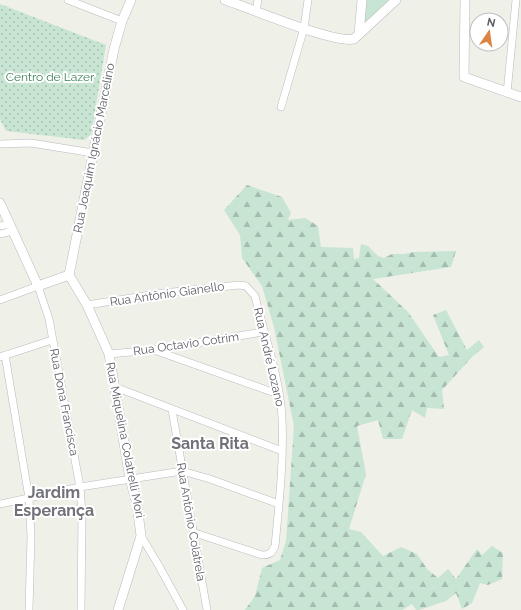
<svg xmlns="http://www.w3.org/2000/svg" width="521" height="610" font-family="Raleway,sans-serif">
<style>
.grass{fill:#c7e5d2}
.forest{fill:url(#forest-firs)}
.park{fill:url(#park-dots)}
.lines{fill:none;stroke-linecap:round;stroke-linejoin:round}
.minor-casing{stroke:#babac0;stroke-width:8}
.tertiary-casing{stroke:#babac0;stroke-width:10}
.minor{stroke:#fff;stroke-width:7}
.tertiary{stroke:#fff;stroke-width:9}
.labels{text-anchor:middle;stroke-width:4;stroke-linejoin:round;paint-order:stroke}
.park-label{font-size:12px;fill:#3c8257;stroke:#fff}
.street-label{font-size:12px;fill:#5f6067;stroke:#fff}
.district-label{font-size:16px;font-weight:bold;fill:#717279;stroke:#fff}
</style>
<defs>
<pattern id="forest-firs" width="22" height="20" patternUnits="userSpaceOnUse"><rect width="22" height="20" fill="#c7e5d2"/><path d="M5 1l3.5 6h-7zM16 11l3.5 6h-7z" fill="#a5bdae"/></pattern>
<pattern id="park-dots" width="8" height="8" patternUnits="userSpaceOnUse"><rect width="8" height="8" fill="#c7e5d2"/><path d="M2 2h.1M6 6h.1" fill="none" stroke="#a5bdae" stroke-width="1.8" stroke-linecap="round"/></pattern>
</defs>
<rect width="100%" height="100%" fill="#eff0e8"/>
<path class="grass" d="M366 0H390L365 23 364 22Z"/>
<path class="forest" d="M247 185 282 197 291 213 288 220 305 218 318 226 321 247 353 248 354 259 359 258 361 244 368 246 378 256 384 258 392 254H404L414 252 456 251 451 267 373 279 408 312 439 357 449 355 433 315 446 310 467 350 479 340 484 347 472 357 442 390 444 409 427 408 425 418 412 410 402 439H383L378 420 357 426 366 474 349 529 361 532 383 556 401 547 417 554 427 569 438 578 448 569 456 579 477 549 482 555 492 546 503 553 502 579 488 585 480 583 472 603 462 609 456 593 446 601 419 610H416L412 604 402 610H245L255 596 262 568 280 560 286 541 294 426 274 327 262 286 242 258 240 235 224 210Z"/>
<path class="park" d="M0 4 106 45 91 135 84 140 6 131 0 119Z"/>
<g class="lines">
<defs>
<path id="minor" d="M68 0 122 21
M256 11 258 0
M507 93 516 0
M281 107 304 28 308 0
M0 144 31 143 93 153
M0 226 9 224
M0 234 12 231
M0 300 38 286 49 319 80 487 82 514 81 610
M87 305 163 293 239 285 246 286 255 296C264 335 280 377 282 418 284 461 279 504 275 546 272 553 269 555 262 555L195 533
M154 350 278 394
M109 354 154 350 263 332
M5 355 29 498 31 536 29 610
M0 357 52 340
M115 387 282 451
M172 410 207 610
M0 504 80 487 182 471 210 479 279 504
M141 536 159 566 183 610"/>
<path id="tertiary" d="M225 0C250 8 334 44 354 39L396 0
M465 0 464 77 521 97
M359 34 362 0
M0 203 38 286 69 275
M69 275 87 305 109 354 130 479 137 504 141 536 118 610
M69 275 114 49 122 21 131 0"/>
</defs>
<use href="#minor" class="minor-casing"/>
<use href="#tertiary" class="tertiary-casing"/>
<use href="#minor" class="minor"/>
<use href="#tertiary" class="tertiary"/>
</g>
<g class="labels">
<g class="park-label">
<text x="50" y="81">Centro de Lazer</text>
</g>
<g class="street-label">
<text transform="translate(94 148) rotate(-79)" y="4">Rua Joaquim Ignácio Marcelino</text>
<text transform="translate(167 294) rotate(-8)" y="4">Rua Antônio Gianello</text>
<text transform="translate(186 344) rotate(-8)" y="4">Rua Octavio Cotrim</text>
<text transform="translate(269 357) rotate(77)" y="4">Rua André Lozano</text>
<text transform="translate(64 402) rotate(79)" y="4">Rua Dona Francisca</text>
<text transform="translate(125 440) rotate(79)" y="4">Rua Miquelina Colatrelli Mori</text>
<text transform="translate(191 522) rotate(80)" y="4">Rua Antônio Colatrela</text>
</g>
<g class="district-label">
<text x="210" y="449">Santa Rita</text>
<text x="54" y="498">Jardim<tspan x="54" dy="18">Esperança</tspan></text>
</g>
</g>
<g transform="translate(489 32) rotate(13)"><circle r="19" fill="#ffffff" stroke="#bfbfc2"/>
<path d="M0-3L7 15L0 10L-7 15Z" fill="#dd8442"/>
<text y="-6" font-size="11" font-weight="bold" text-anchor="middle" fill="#5f6067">N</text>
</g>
</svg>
